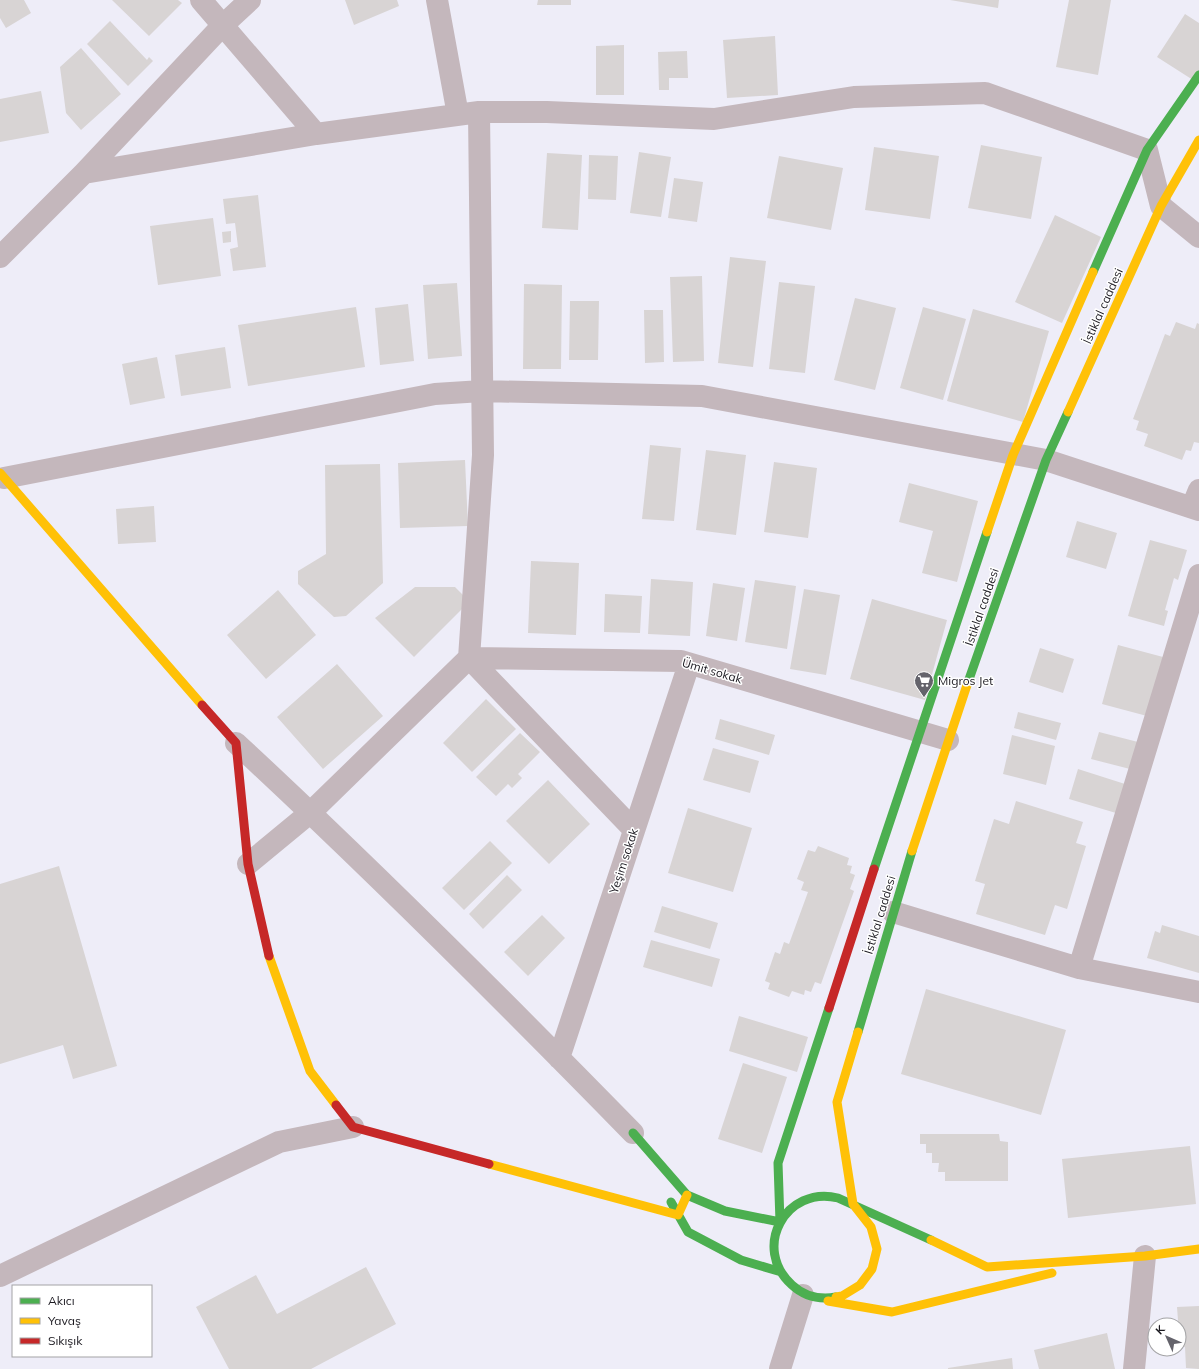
<svg xmlns="http://www.w3.org/2000/svg" width="1199" height="1369" font-family="Mulish,sans-serif">
<style>
.building{fill:#d8d4d4}
.lines{fill:none;stroke-linecap:round;stroke-linejoin:round}
.street{stroke:#c4b7bc;stroke-width:22}
.fast{stroke:#4caf50;stroke-width:9}
.slow{stroke:#ffc107;stroke-width:9}
.jam{stroke:#c62828;stroke-width:9}
.labels{text-anchor:middle;stroke-width:3;stroke-linejoin:round;paint-order:stroke}
.street-label{font-size:12px;fill:#1a181f;stroke:#fff}
.poi-label{font-size:12px;fill:#1a181f;stroke:#fff;text-anchor:start}
</style>
<rect width="100%" height="100%" fill="#eeedf8"/>
<path class="building" d="M0 0H24L31 13 6 28 0 18Z
M112 0H178L182 3 149 36Z
M345 0H397L399 6 354 25Z
M538 0H571V5H537Z
M950 0H999L998 8Z
M1069 0H1111L1098 75 1056 67Z
M1185 14 1199 23V71L1193 80 1157 57Z
M110 21 147 60 149 57 153 61 128 86 87 44Z
M775 36 778 95 727 98 723 40Z
M624 45V95H596V46Z
M81 48 121 94 81 130 66 113 60 67Z
M687 51 688 78H669V90H659L658 52Z
M41 91 49 133 0 142V99Z
M981 145 1042 157 1031 219 968 208Z
M874 147 939 156 930 219 865 210Z
M639 152 671 157 661 217 630 213Z
M547 153 582 155 578 230 542 228Z
M589 155 618 156 616 200 588 199Z
M779 156 843 168 831 230 767 218Z
M674 178 703 182 697 222 668 218Z
M258 195 266 267 233 271 230 249 238 247 235 223 226 224 223 199Z
M1055 215 1101 237 1062 323 1015 302Z
M213 218 221 276 158 285 150 226Z
M231 231V242L223 243 222 232Z
M730 257 766 261 753 367 718 363Z
M702 276 704 361 673 362 670 277Z
M779 282 815 286 805 373 769 369Z
M457 283 462 356 428 359 423 285Z
M524 284 562 285 561 369H523Z
M855 298 896 308 875 390 834 380Z
M570 301H599L598 360H569Z
M408 304 414 361 380 365 375 308Z
M356 307 365 367 248 386 238 325Z
M923 307 966 319 943 400 900 388Z
M973 309 1049 331 1023 422 947 401Z
M644 310H663L664 362 645 363Z
M1176 322 1195 329 1197 323 1199 324V443L1194 442 1191 451 1186 450 1182 460 1144 446 1148 434 1136 430 1139 421 1133 419 1165 334 1170 336Z
M225 347 231 388 181 396 175 355Z
M157 357 165 398 130 405 122 364Z
M650 445 681 448 674 521 642 519Z
M706 450 746 455 736 535 696 530Z
M465 460 468 526 400 528 398 463Z
M774 462 817 468 808 538 764 532Z
M380 464 383 583 346 616 334 617 298 584V571L326 554 325 465Z
M909 483 978 501 957 582 922 573 933 531 899 522Z
M154 506 156 542 118 544 116 509Z
M1077 521 1117 533 1106 569 1066 557Z
M1150 540 1187 550 1178 580 1174 578 1165 610 1168 611 1164 626 1128 616Z
M531 561 579 563 576 635 528 633Z
M651 579 693 582 690 636 648 634Z
M755 580 796 586 787 649 745 642Z
M713 583 745 588 737 641 706 636Z
M415 587H455L464 596 463 608 414 657 375 618Z
M804 589 840 595 826 675 790 669Z
M278 590 316 635 266 679 227 635Z
M605 594 642 596 640 633 604 632Z
M872 599 947 620 925 700 850 679Z
M1118 645 1163 657 1147 716 1102 704Z
M1040 648 1074 659 1063 693 1029 682Z
M337 664 383 716 323 769 277 717Z
M486 699 516 729 472 772 443 743Z
M1018 712 1061 723 1056 740 1014 728Z
M720 719 775 735 769 755 715 739Z
M1099 732 1138 742 1130 769 1091 759Z
M520 733 540 752 518 774 522 778 512 788 508 784 496 796 476 777Z
M1012 735 1055 746 1046 785 1003 774Z
M713 748 759 761 750 793 703 780Z
M1078 769 1125 784 1116 813 1069 799Z
M548 780 590 824 549 864 506 821Z
M1016 801 1083 822 1076 843 1086 846 1067 909 1055 905 1045 935 976 914 985 884 975 881 994 819 1009 824Z
M688 808 752 828 733 892 668 873Z
M490 841 512 863 464 910 442 888Z
M818 846 849 858 847 865 852 866 850 873 855 875 850 889 854 891 821 984 815 982 811 992 805 990 804 995 792 991 789 997 768 989 770 983 765 981 775 952 780 954 784 942 789 944 808 892 801 890 804 882 797 879 808 850 815 852Z
M59 866 117 1066 73 1079 63 1045 0 1064V884Z
M507 875 522 890 483 929 469 914Z
M662 906 718 923 710 949 654 932Z
M542 915 565 938 528 976 504 952Z
M1162 925 1199 936V973L1147 958 1155 931 1160 933Z
M651 940 720 959 712 987 643 967Z
M926 989 1066 1030 1041 1115 901 1074Z
M739 1016 808 1037 797 1072 729 1051Z
M743 1063 787 1077 762 1153 718 1139Z
M920 1134H999L1000 1141 1008 1142V1181H945V1172H938L939 1163H932V1153H926V1144H920Z
M1190 1146 1196 1204 1068 1218 1062 1159Z
M366 1267 396 1324 311 1369H229L196 1307 256 1275 277 1314Z
M1199 1306V1369L1186 1368 1185 1347H1180L1177 1307Z
M1107 1333 1115 1369H1039L1034 1350Z
M1012 1358 1013 1369H948V1368Z"/>
<g class="lines">
<path class="street" d="M201 0 316 134
M437 0 458 115
M479 112 483 455 469 658 634 830
M84 173 316 134 479 112H547L714 119 854 97 985 93 1147 150 1161 206 1199 237
M0 257 84 173 222 26 250 0
M4 478 435 394 482 391 702 396 1046 460 1199 510
M1192 507 1199 490
M236 743C372 869 503 1000 633 1133
M248 864 311 812 469 658 681 661 948 740
M893 912 1079 968 1199 992
M1079 968 1199 575
M559 1058 689 664
M0 1276 279 1142 353 1127
M780 1369 803 1295
M1134 1369 1145 1256"/>
<path class="fast" d="M1093 272 1147 150 1199 75
M967 685 1046 460 1068 412
M874 869 987 532
M858 1032 912 851
M633 1133 687 1195 725 1211 780 1222 778 1163 829 1008
M671 1202 688 1232 741 1260 778 1271
M836 1297C819 1300 805 1297 792 1285 751 1248 786 1185 838 1198L931 1240"/>
<path class="slow" d="M1068 412 1161 206 1199 140
M0 473 202 705
M987 532 1013 455 1093 272
M912 851 967 685
M269 956 310 1071 336 1105
M489 1164 678 1215 687 1195
M931 1240 987 1267 1145 1256 1199 1249
M836 1297 842 1296 860 1285 872 1269 877 1249 871 1227 853 1204 837 1102 858 1032
M828 1301 892 1312 1052 1273"/>
<path class="jam" d="M202 705 236 743 248 864 269 956
M829 1008 874 869
M336 1105 353 1127 489 1164"/>
</g>
<defs>
<symbol id="supermarket-pin" viewBox="-11 -11 22 30"><path d="M0 17L-7.5 6A9.5 9.5 0 1 1 7.5 6Z" fill="#64636b" stroke="#fff"/><path d="M-6-5.5h2.5l.6 2H6L4.5 2H-2.5L-4.4-4H-6ZM-1.5 3.2a1.3 1.3 0 1 0 .1 0ZM3 3.2a1.3 1.3 0 1 0 .1 0Z" fill="#fff"/></symbol>
</defs>
<g fill-rule="evenodd">
<use href="#supermarket-pin" x="913" y="670" width="22" height="30"/>
</g>
<g class="labels">
<g class="street-label">
<text transform="translate(1103 306) rotate(-66)" y="4">İstiklal caddesi</text>
<text transform="translate(982 607) rotate(-71)" y="4">İstiklal caddesi</text>
<text transform="translate(712 671) rotate(16)" y="4">Ümit sokak</text>
<text transform="translate(624 861) rotate(-72)" y="4">Yeşim sokak</text>
<text transform="translate(880 915) rotate(-73)" y="4">İstiklal caddesi</text>
</g>
<g class="poi-label">
<text x="938" y="685">Migros Jet</text>
</g>
</g>
<rect x="12" y="1285" width="140" height="72" fill="#ffffff" stroke="#a3a3a5"/>
<rect x="20" y="1298" width="20" height="6" fill="#4caf50" stroke="#a3a3a5"/>
<text x="48" y="1305" font-size="12" fill="#1a181f">Akıcı</text>
<rect x="20" y="1318" width="20" height="6" fill="#ffc107" stroke="#a3a3a5"/>
<text x="48" y="1325" font-size="12" fill="#1a181f">Yavaş</text>
<rect x="20" y="1338" width="20" height="6" fill="#c62828" stroke="#a3a3a5"/>
<text x="48" y="1345" font-size="12" fill="#1a181f">Sıkışık</text>
<g transform="translate(1167 1337) rotate(315)"><circle r="19" fill="#ffffff" stroke="#a3a3a5"/>
<path d="M0-3L7 15L0 10L-7 15Z" fill="#64636b"/>
<text y="-6" font-size="11" font-weight="bold" text-anchor="middle" fill="#1a181f">K</text>
</g>
</svg>
